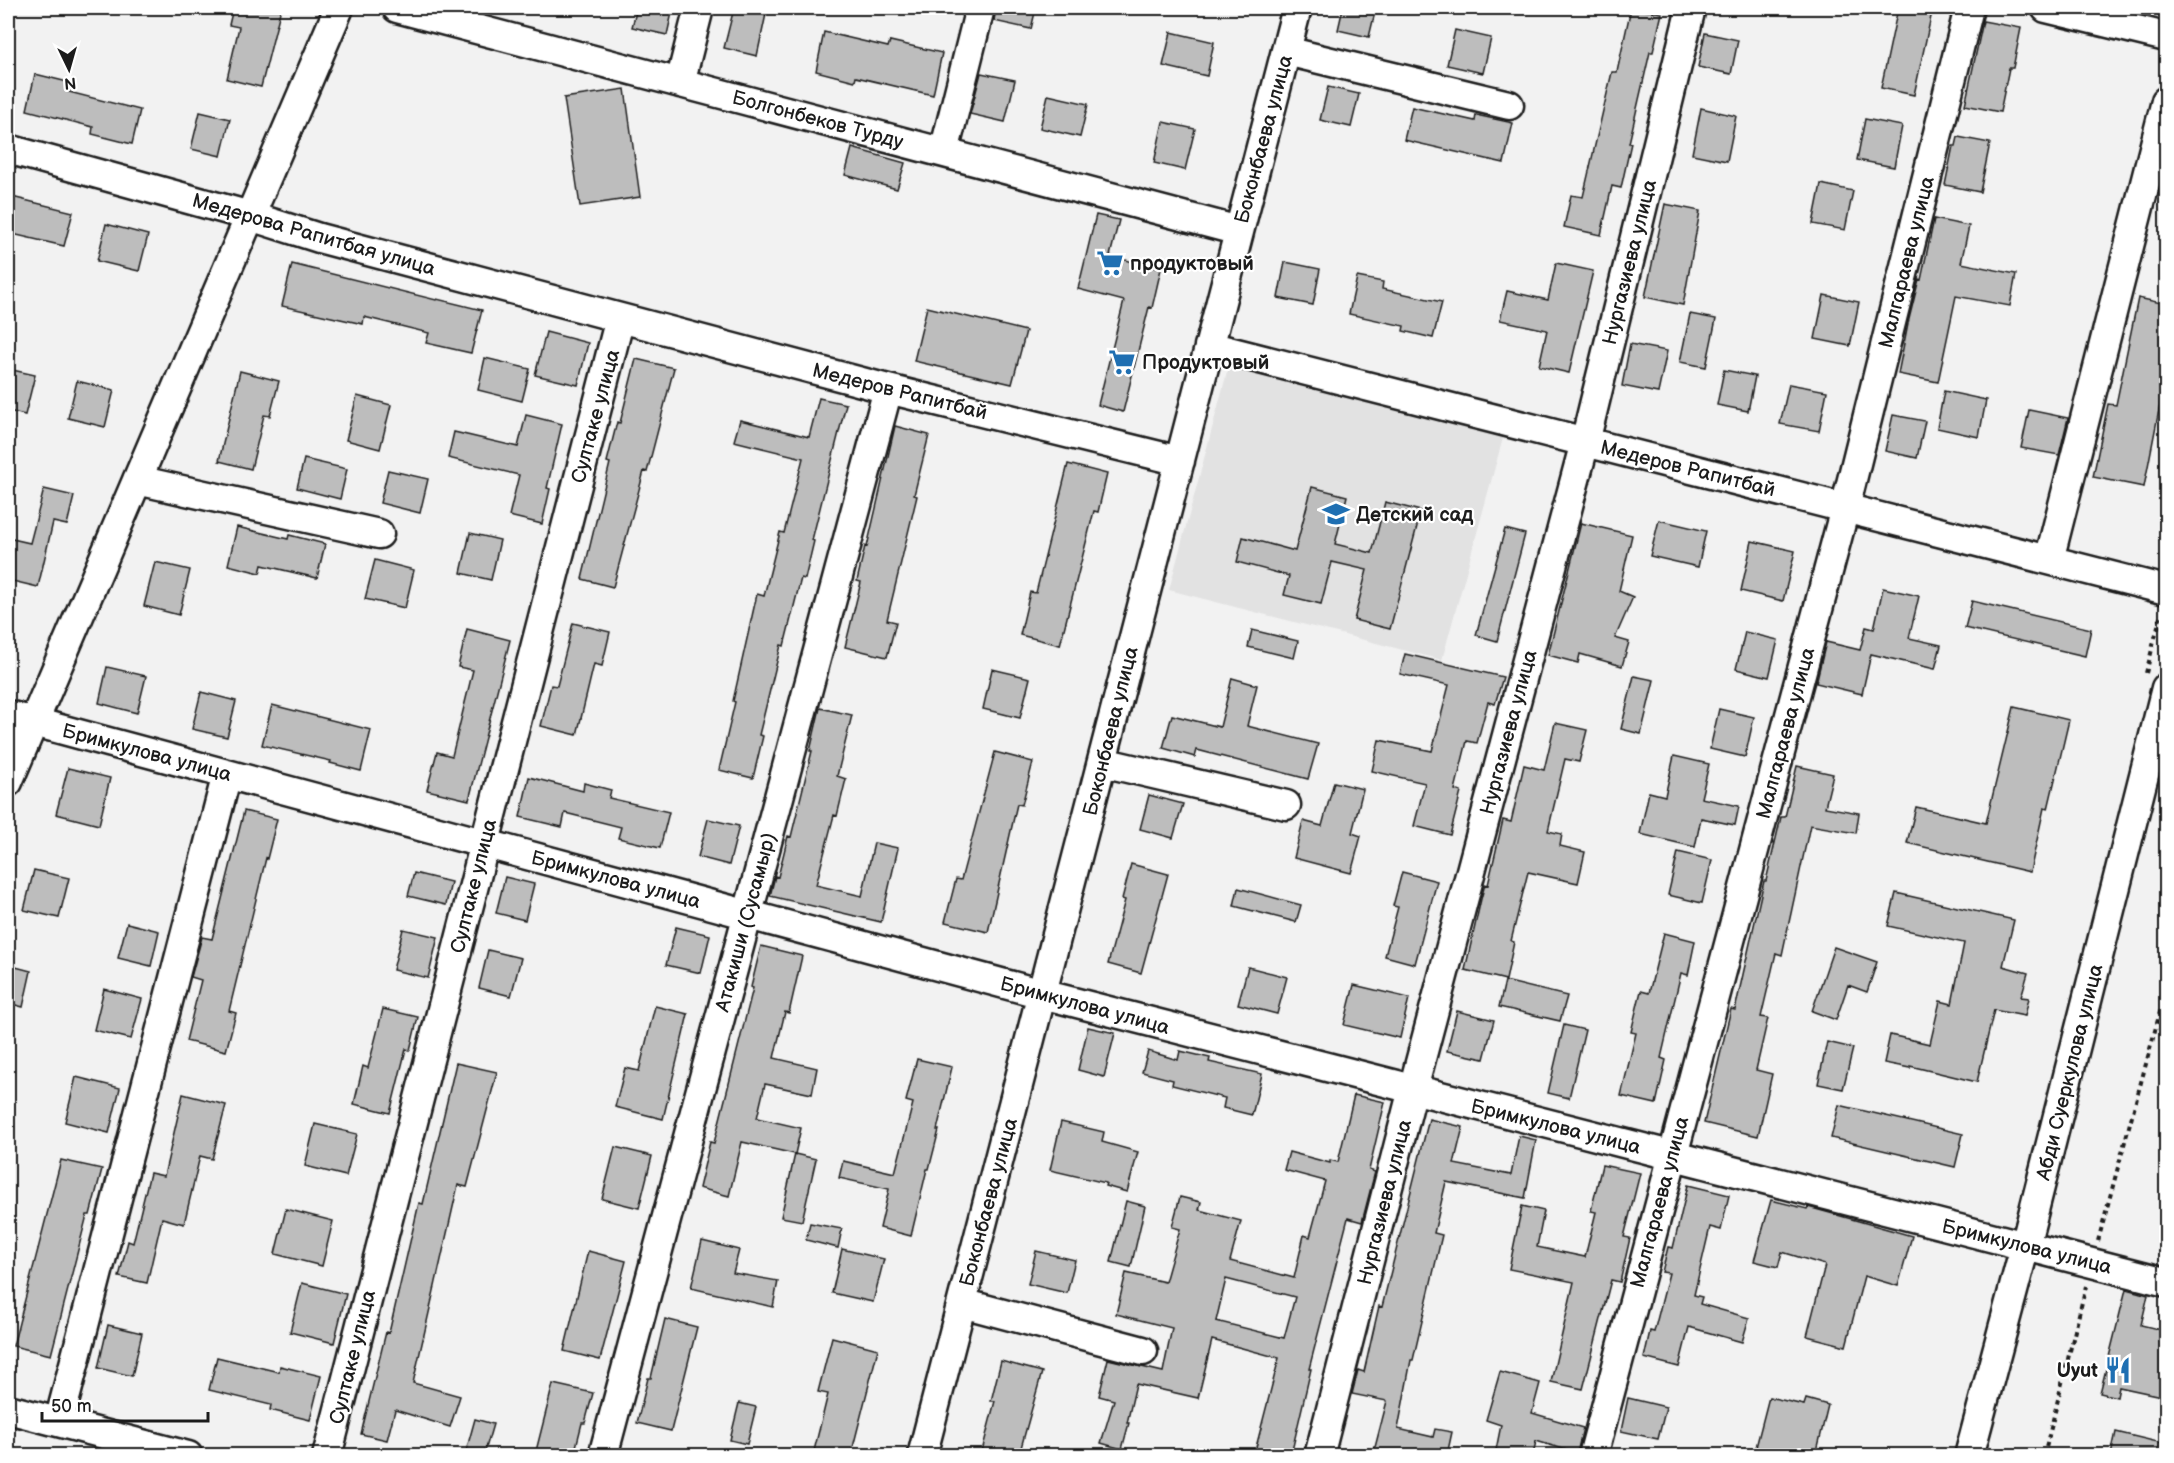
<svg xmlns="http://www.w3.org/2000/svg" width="2174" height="1463" font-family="'Balsamiq Sans',sans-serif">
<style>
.built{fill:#e2e2e2}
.building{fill:#bdbdbd;stroke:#1c1c1c;stroke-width:1.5;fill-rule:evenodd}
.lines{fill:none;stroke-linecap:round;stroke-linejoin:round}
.minor-casing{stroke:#1c1c1c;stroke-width:33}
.path{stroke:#1c1c1c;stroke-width:4;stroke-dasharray:4.5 4.5;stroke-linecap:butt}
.minor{stroke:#fff;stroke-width:28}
.labels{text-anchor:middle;stroke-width:4.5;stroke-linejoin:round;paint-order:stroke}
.street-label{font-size:20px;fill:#1c1c1c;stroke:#fff}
.poi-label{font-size:20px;font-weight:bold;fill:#1c1c1c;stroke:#fff;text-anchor:start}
</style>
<rect width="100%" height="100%" fill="#f2f2f2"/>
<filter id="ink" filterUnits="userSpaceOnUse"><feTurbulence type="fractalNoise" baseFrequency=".0167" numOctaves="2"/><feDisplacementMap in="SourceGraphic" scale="12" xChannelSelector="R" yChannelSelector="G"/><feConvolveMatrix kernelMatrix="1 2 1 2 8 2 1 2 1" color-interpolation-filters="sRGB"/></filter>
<g filter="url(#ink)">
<path class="built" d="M1229 365 1503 438 1442 660 1169 590Z"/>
<path class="building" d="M233 8H281L261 87 227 79 239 27 229 25Z
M637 8H673L667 35 632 27Z
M734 8 766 14 757 56 724 48Z
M996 8H1036L1031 29 994 21Z
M1343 8H1376L1369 37 1338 30Z
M1631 8 1662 13 1653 52H1650L1629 143H1631L1621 188 1612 186 1601 235 1564 227 1571 195 1583 197 1612 72H1617Z
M1898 8 1932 12 1914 95 1881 88Z
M1983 21 2021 28 2013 68H2009L2000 112 1965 105Z
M1455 30 1491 38 1483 73 1447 65Z
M824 32 888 47 890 41 942 53 933 95 856 77 855 81 816 71Z
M1171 32 1214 42 1207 76 1163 66Z
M1705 33 1738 40 1731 74 1698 67Z
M981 73 1015 80 1005 122 970 114Z
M35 74 72 83 69 92 140 110 132 144 92 134 93 127 27 110Z
M1328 87 1359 94 1351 127 1320 120Z
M625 89 640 197 580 206 564 98Z
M1048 95 1088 104 1080 137 1040 128Z
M1412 107 1475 121 1476 115 1513 123 1504 163 1404 140Z
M1701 108 1736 116 1727 161 1692 154Z
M200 112 230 119 221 156 191 149Z
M1865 119 1902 126 1894 167 1857 160Z
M1163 122 1195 129 1185 170 1154 163Z
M1958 137 1990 143 1980 192 1945 185 1953 146H1956Z
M852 148 905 163 897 189 845 175Z
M1821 184 1853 191 1845 230 1813 224Z
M8 196 73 212 64 246 8 233Z
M1665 204 1700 211 1683 305 1645 297Z
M1096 215 1119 220 1110 256 1161 269 1152 308 1149 307 1123 412 1098 405 1124 301 1078 289Z
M1934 219 1969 226 1961 263 2016 274 2010 306 1956 296 1938 382 1898 374 1908 323 1919 279 1921 280Z
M106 224 148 235 139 271 97 261Z
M1285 262 1320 269 1313 305 1278 298Z
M1556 263 1593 271 1569 373 1539 366 1547 330 1500 320 1507 291 1548 300Z
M292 264 436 300 437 299 482 310 471 353 426 343 429 333 364 317 363 324 282 306Z
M1357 277 1383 282 1382 289 1442 302 1433 338 1403 331 1404 326 1349 314Z
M1824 295 1859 302 1850 346 1815 339Z
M2138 298 2166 304V374L2144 487 2093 477 2108 404 2116 405Z
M927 307 1026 331 1012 384 914 361Z
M1690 314 1716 319 1706 367 1680 362Z
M546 332 588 343 578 385 535 375Z
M1630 344 1667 351 1658 393 1622 386Z
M485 358 530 369 522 401 478 390Z
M636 359 674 368 647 472 644 471 613 587 582 579 610 463 607 462 617 422 620 423Z
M8 369 35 375 25 415 8 411Z
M1724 370 1755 376 1748 411 1717 405Z
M240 371 279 381 270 416 264 415 251 469 219 461Z
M77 381 114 390 105 427 68 418Z
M1789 384 1827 391 1819 431 1780 424Z
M1944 391 1986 400 1979 437 1937 428Z
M357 396 391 405 380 449 346 440Z
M819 398 846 404 812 540 814 541 805 579 801 578 784 646 781 645 759 735 763 736 753 778 719 770 735 702 733 701 757 594 764 596 780 532 784 533 803 458 734 441 740 420 809 437Z
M2029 410 2068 418 2059 455 2021 448Z
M526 415 562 424 547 488 550 489 542 524 509 516 519 475 448 458 454 432 518 447Z
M1893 415 1925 421 1917 458 1885 451Z
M895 426 929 435 914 495 917 496 887 620 896 622 887 657 845 647 861 582 857 581 865 546 867 547Z
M304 459 347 469 340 499 297 488Z
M1068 464 1107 474 1098 512 1094 511 1060 645 1020 635 1030 592 1036 593Z
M388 470 428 479 420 513 380 503Z
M1312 487 1347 496 1335 544 1372 553 1385 502 1421 511 1390 629 1354 620 1367 570 1332 562 1321 604 1284 595 1289 576 1237 562 1243 537 1295 551Z
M44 489 74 496 67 525 53 522 38 587 8 580V538L30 543Z
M1659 520 1706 531 1698 567 1650 556Z
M1581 523 1632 535 1619 591 1633 597 1615 638 1629 642 1622 666 1580 654 1578 663 1548 655Z
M237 527 288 539 289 535 325 544 317 578 262 565 260 573 228 565Z
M1505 529 1525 534 1497 641 1476 635Z
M470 533 500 540 491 580 461 573Z
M1752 541 1795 551 1783 601 1741 591Z
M375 560 414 570 405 608 365 599Z
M155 562 190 570 179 615 144 606Z
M1883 588 1919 596 1909 638 1941 645 1935 669 1871 654 1862 694 1816 683 1826 642 1860 650 1866 627 1874 629Z
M1972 601 2091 629 2085 656 1965 628Z
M573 623 610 632 602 666 594 664 577 735 541 726 551 685 557 686Z
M467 629 510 640 469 800 427 790 437 752 452 756 473 670 458 667Z
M1252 630 1298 641 1294 658 1248 647Z
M1745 632 1778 640 1769 677 1736 669Z
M1405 654 1503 677 1495 704 1488 702 1477 743 1467 741 1455 790 1461 792 1450 835 1414 826 1425 783 1372 771 1379 740 1432 751 1449 685 1400 674Z
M107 667 146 676 137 713 99 703Z
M992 669 1030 678 1020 718 983 709Z
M1634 676 1654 680 1641 734 1621 729Z
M1232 678 1257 685 1247 726 1318 744 1308 779 1197 750 1195 757 1163 748 1172 715 1220 727Z
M201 692 236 701 227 737 192 729Z
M272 705 371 730 361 771 330 763 331 761 262 745Z
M2014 707 2069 720 2048 809 2044 808 2030 872 1907 843 1916 807 1986 823Z
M820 708 852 715 837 776 846 779 837 816 834 815 816 885 862 896 874 843 898 848 881 922 770 896 775 876 778 877 788 836 791 837 812 751H810Z
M1719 709 1754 717 1745 757 1710 749Z
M1555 723 1587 730 1579 762 1565 759 1548 831 1562 834 1560 846 1585 852 1578 883 1528 872 1511 941 1514 942 1506 980 1465 970 1481 899 1485 884 1488 885 1503 820 1511 822 1524 765 1544 770Z
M995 752 1033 762 1022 805 1017 804 988 932 945 922 956 879 961 880Z
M1674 756 1709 764 1701 798 1739 806 1735 825 1701 818 1695 847 1640 834 1649 792 1665 796Z
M1797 766 1833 774 1825 807 1859 813 1856 833 1810 825 1782 955 1776 953 1761 1017 1768 1018 1756 1070 1772 1074 1758 1136 1704 1123 1731 1009 1735 1010 1764 881H1766L1781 817H1785Z
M68 768 110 778 99 825 56 814Z
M529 777 583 791 584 783 611 790 609 798 669 812 660 848 618 838 621 827 565 813 562 827 520 817Z
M1334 782 1363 789 1352 833 1361 836 1351 873 1294 858 1303 821 1322 826Z
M1149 795 1183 804 1173 838 1140 829Z
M244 811 277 819 267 859 266 858 229 1011 236 1013 226 1051 186 1041 201 980 191 977 202 937 212 939Z
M708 819 739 826 729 865 698 857Z
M1678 852 1712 860 1702 903 1668 895Z
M1131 864 1168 874 1141 973 1108 964 1125 900 1122 899Z
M34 870 69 878 59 918 24 910Z
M1402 872 1437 881 1415 964 1385 956 1398 907 1393 906Z
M414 873 451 882 446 905 408 896Z
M505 877 534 884 525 920 496 913Z
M1238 888 1301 905 1296 922 1234 906Z
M1896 893 2014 920 2003 966 2028 973 2021 997 2029 998 2025 1016 1994 1010 1977 1082 1910 1066V1068L1884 1063 1890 1035 1930 1044 1940 1001 1952 1004 1964 943 1888 926Z
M127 923 159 931 151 966 118 958Z
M676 927 710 935 701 973 666 965Z
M403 929 438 937 428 978 393 970Z
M1664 933 1695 941 1688 975 1681 973 1661 1058 1666 1060 1656 1104 1621 1096 1636 1033 1631 1032 1641 991 1649 993Z
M761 946 802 956 789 1013 785 1012 774 1058 817 1068 812 1094 765 1084 757 1118 801 1128 795 1154 742 1142 729 1196 699 1188 710 1142 714 1143 753 988 751 987Z
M1834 947 1877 962 1867 992 1848 985 1836 1020 1812 1011Z
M488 950 521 958 511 996 479 988Z
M8 965 31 971 23 1007 8 1003Z
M1248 967 1287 977 1277 1014 1238 1004Z
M1505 981 1567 996 1560 1021 1499 1007Z
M1354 985 1409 998 1400 1038 1344 1025Z
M104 989 142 999 131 1039 94 1030Z
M655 1006 688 1014 663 1119 615 1107 625 1068 639 1071Z
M383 1009 418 1017 410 1050 406 1049 390 1113 354 1104 363 1066 368 1068Z
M1457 1011 1494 1020 1484 1059 1447 1051Z
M1564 1025 1585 1030 1569 1098 1548 1093Z
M1088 1027 1115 1033 1104 1077 1078 1070Z
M1827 1042 1853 1048 1843 1089 1818 1084Z
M1148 1051 1178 1060 1180 1051 1210 1058 1209 1062 1262 1074 1252 1115 1223 1108 1225 1098 1172 1085 1173 1080 1142 1072Z
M917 1059 952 1067 937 1130H939L929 1169H927L911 1236 880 1228 889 1189 839 1178 843 1161 895 1173 913 1103 906 1101Z
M456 1063 497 1072 467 1187 458 1185 413 1383 460 1396 450 1427 395 1410 387 1440 361 1434 386 1332 389 1333 419 1203 423 1204Z
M76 1077 120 1088 109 1133 65 1122Z
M183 1094 226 1105 212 1159 200 1156 184 1224 162 1218 147 1283 119 1277 128 1241 133 1243 150 1173 164 1176Z
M1354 1095 1385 1102 1369 1170 1375 1172 1362 1222 1348 1218 1309 1369H1311L1291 1455H1254L1279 1358 1212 1340 1198 1398 1136 1384 1127 1423H1129L1122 1449 1101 1443 1114 1400 1099 1396 1108 1359 1163 1372 1172 1328 1116 1314 1126 1273 1165 1282 1180 1229 1172 1227 1180 1197 1201 1202 1199 1210 1241 1221 1230 1261 1294 1278 1304 1235 1310 1237 1325 1181 1284 1170 1289 1152 1330 1163V1160L1338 1162ZM1226 1279 1295 1297 1284 1338 1216 1321Z
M1839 1105 1963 1134 1955 1167 1831 1138Z
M1429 1119 1463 1127 1454 1164 1511 1175 1519 1136 1536 1140 1525 1198 1446 1182 1434 1233 1442 1235 1413 1360H1411L1398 1429 1433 1437 1435 1429 1452 1432 1447 1455H1373L1387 1401 1352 1394 1358 1370 1364 1372 1379 1306 1382 1307Z
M1061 1122 1104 1132 1102 1142 1138 1152 1127 1192 1105 1186 1106 1183 1050 1170Z
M315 1124 357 1134 346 1176 305 1166Z
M615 1147 652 1156 639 1208 602 1199Z
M795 1154 816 1159 802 1221 781 1217Z
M61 1160 102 1169 90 1215H87L51 1355 13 1346Z
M1602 1165 1640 1173 1624 1237 1630 1238 1620 1282 1611 1280 1583 1389 1551 1382 1574 1282 1509 1269 1522 1206 1544 1211 1537 1247 1585 1257 1596 1212 1591 1211Z
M1688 1185 1729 1195 1721 1230 1710 1227 1694 1295 1702 1297 1700 1304 1749 1318 1742 1342 1689 1327 1679 1367 1644 1358 1650 1331 1654 1332 1669 1273 1662 1272 1668 1247 1673 1248Z
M1771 1200 1807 1209 1808 1207 1830 1213 1912 1236 1898 1286 1864 1276 1846 1346 1807 1336 1825 1265 1782 1252 1778 1267 1754 1261Z
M1126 1201 1145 1206 1131 1267 1111 1262Z
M286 1209 333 1221 322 1266 275 1254Z
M810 1223 842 1229 838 1248 806 1240Z
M702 1241 739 1250 733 1273 778 1281 773 1307 691 1288Z
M842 1249 884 1259 873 1302 832 1293Z
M588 1251 626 1261 600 1360 564 1351Z
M1036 1251 1075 1260 1067 1293 1028 1284Z
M302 1283 346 1294 334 1343 290 1332Z
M2126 1289 2148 1295 2141 1325 2166 1331V1397L2119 1387 2117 1397 2100 1393Z
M665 1319 697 1327 671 1431 637 1423 648 1378H651Z
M108 1325 142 1333 132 1376 98 1368Z
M832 1337 878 1349 851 1455H813L828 1394 818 1392Z
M217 1357 279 1372 280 1366 321 1376 310 1420 270 1410 271 1405 209 1390Z
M1001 1361 1042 1372 1019 1455H981L995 1401H991Z
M1500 1372 1540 1383 1532 1413 1583 1428 1577 1453 1536 1441 1533 1455H1495L1501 1425 1486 1420Z
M553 1384 593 1393 585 1423H582L574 1455H535Z
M1769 1397 1804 1405 1806 1399 1828 1405 1816 1455H1754Z
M1628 1398 1666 1407 1658 1439 1621 1431Z
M739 1403 756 1407 747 1444 730 1440Z
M475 1419 493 1424 484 1455H465Z
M2116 1432 2166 1444V1455H2111Z"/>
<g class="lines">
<defs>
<path id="minor" d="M397 8 1239 231
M2046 8 2166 37
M1286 51 1509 105
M680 83 699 8
M8 149 250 216 319 238 888 389 1180 461
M944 152 980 8
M1209 346 2166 590
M137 480 379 534
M2049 560 2166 101
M8 715 1042 994 2166 1282
M1102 762 1286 805
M8 782 339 8
M962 1303 1143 1351
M8 1409 188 1456
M59 1422 227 774
M327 1456 620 318
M603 1456 888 389
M922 1456 1297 8
M1319 1456 1413 1089 1585 442 1691 8
M1593 1456 1845 508 1969 8
M1969 1456 2025 1246 2166 688"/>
</defs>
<use href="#minor" class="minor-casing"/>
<path class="path" d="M2146 673 2161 614
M2098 1241 2166 990
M2044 1456 2086 1286"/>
<use href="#minor" class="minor"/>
</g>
</g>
<defs>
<symbol id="supermarket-bare" viewBox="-9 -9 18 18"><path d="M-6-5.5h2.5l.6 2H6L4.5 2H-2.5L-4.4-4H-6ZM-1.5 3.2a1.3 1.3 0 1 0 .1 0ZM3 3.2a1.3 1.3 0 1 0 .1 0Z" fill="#1f6fb2" stroke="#fff" stroke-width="2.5" paint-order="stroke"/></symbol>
<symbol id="school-bare" viewBox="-9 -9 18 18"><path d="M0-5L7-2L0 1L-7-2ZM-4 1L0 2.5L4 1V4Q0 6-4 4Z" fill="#1f6fb2" stroke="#fff" stroke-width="2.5" paint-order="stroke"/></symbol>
<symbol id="restaurant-bare" viewBox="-9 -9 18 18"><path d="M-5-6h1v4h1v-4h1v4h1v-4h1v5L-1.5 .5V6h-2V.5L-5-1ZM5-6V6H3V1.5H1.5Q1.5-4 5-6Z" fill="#1f6fb2" stroke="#fff" stroke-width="2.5" paint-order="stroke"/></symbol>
</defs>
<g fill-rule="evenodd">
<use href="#supermarket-bare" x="1091" y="244" width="38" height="38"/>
<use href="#supermarket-bare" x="1103" y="343" width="38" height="38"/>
<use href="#school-bare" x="1317" y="495" width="38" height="38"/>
<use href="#restaurant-bare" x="2099" y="1351" width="38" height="38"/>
</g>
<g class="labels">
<g class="street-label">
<text transform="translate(818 119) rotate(15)" y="7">Болгонбеков Турду</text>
<text transform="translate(1263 139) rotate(-75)" y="7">Боконбаева улица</text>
<text transform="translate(314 234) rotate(16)" y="7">Медерова Рапитбая улица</text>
<text transform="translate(1629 262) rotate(-76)" y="7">Нургазиева улица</text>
<text transform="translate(1906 262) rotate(-76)" y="7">Малгараева улица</text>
<text transform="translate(900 391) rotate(14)" y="7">Медеров Рапитбай</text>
<text transform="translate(595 416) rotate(-75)" y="7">Султаке улица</text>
<text transform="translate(1688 468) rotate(14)" y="7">Медеров Рапитбай</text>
<text transform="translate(1110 731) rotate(-76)" y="7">Боконбаева улица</text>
<text transform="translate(1508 732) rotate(-75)" y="7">Нургазиева улица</text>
<text transform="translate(1785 733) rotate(-75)" y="7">Малгараева улица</text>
<text transform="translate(147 752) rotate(15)" y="7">Бримкулова улица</text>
<text transform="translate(616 879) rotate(15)" y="7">Бримкулова улица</text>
<text transform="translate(473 886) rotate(-76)" y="7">Султаке улица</text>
<text transform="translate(745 922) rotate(-75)" y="7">Атакиши (Сусамыр)</text>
<text transform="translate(1085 1005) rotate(15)" y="7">Бримкулова улица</text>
<text transform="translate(2069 1072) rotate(-76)" y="7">Абди Суеркулова улица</text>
<text transform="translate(1556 1126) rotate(14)" y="7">Бримкулова улица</text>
<text transform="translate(988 1202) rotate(-75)" y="7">Боконбаева улица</text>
<text transform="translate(1384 1202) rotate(-76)" y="7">Нургазиева улица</text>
<text transform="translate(1659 1202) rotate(-75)" y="7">Малгараева улица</text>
<text transform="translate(2027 1246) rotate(14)" y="7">Бримкулова улица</text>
<text transform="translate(352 1357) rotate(-76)" y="7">Султаке улица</text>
</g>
<g class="poi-label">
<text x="1130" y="270">продуктовый</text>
<text x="1142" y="369">Продуктовый</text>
<text x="1356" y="521">Детский сад</text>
<text x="2098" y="1377" text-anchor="end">Uyut</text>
</g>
</g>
<rect width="2174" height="1463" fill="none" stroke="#fff" stroke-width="30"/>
<rect x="15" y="15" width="2144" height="1433" fill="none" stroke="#1c1c1c" stroke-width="2" filter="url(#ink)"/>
<g transform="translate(69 69) rotate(175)" stroke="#ffffff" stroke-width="4.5" paint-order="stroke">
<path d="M0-4.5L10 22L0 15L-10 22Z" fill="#1c1c1c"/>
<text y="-9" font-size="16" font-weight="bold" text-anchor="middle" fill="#1c1c1c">N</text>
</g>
<path d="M42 1412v9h166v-9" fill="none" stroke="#1c1c1c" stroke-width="3"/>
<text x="51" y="1412" font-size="18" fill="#1c1c1c" stroke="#ffffff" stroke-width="4.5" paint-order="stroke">50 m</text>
</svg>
